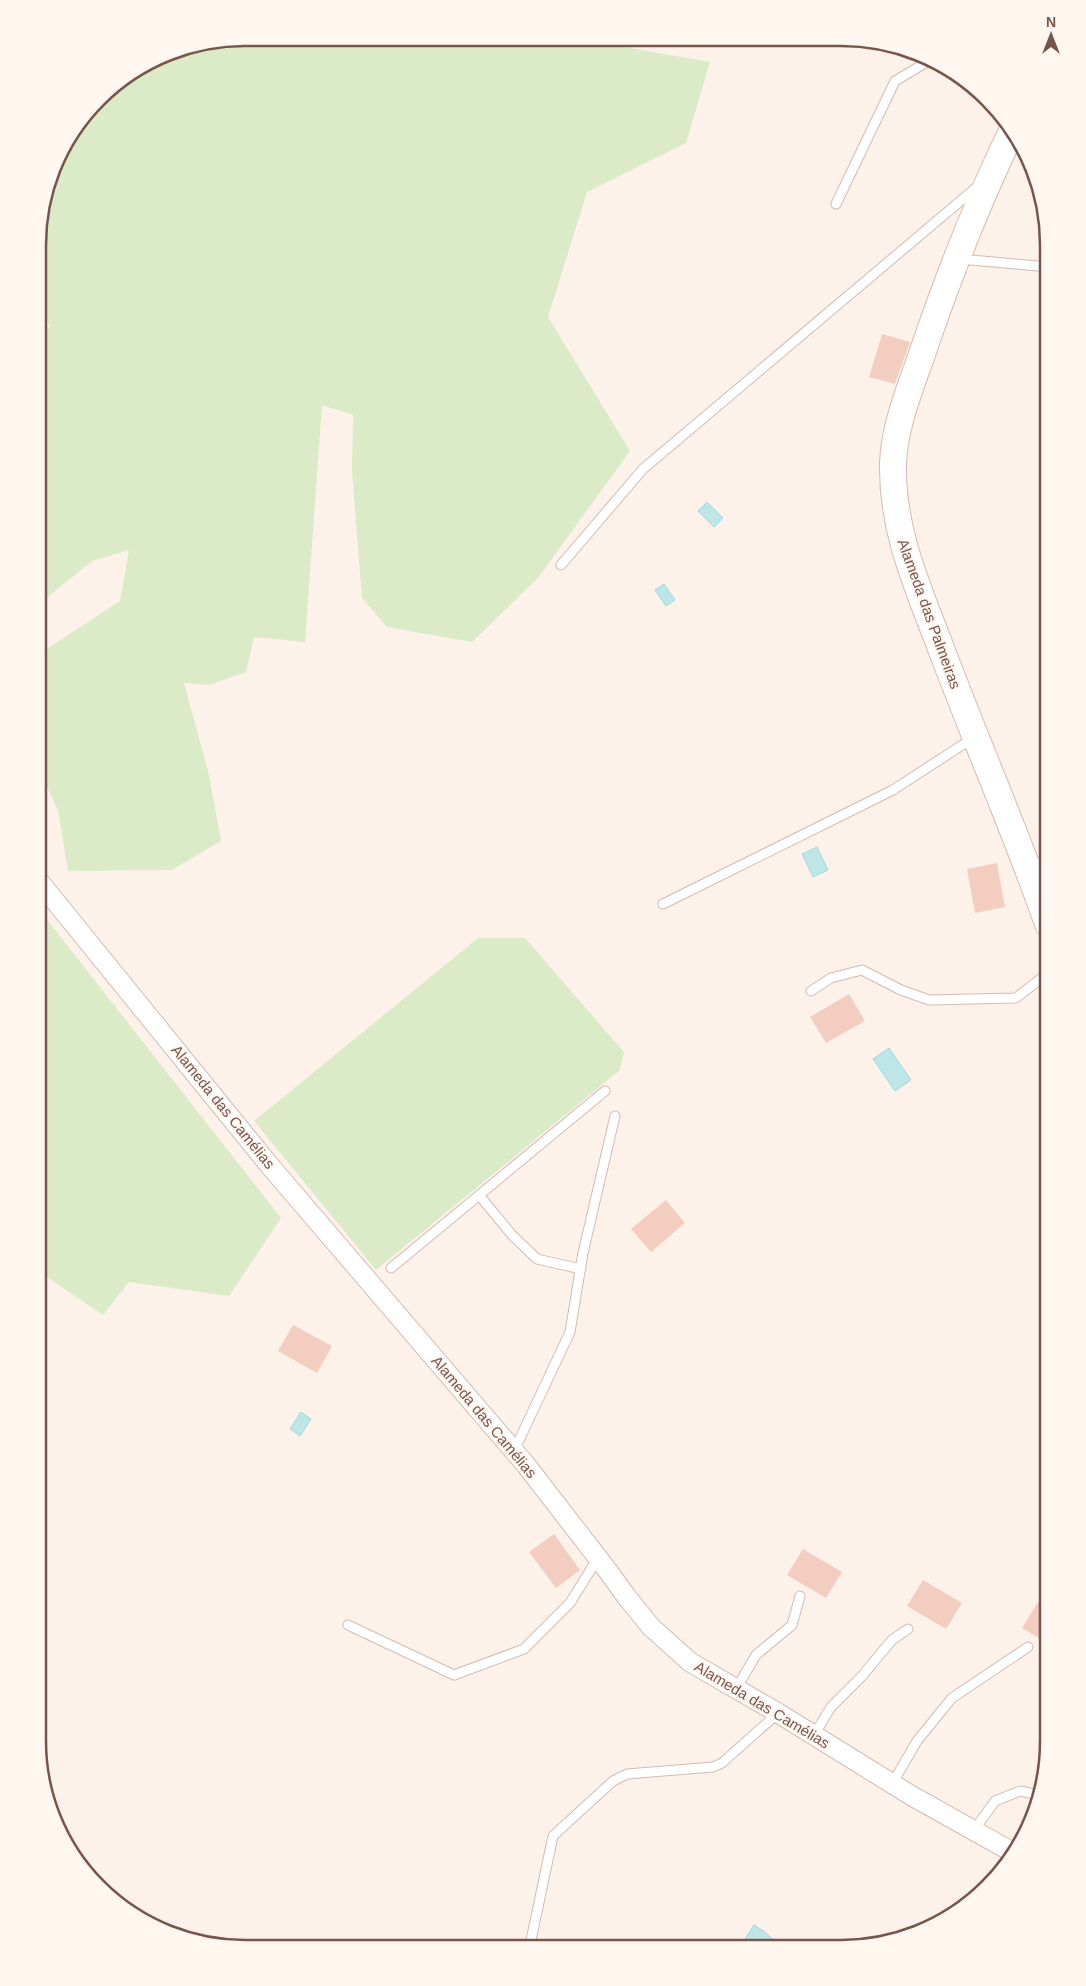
<svg xmlns="http://www.w3.org/2000/svg" width="1086" height="1986" font-family="Arial,sans-serif">
<style>
.green{fill:#dbebc7}
.water{fill:#bde7e7;stroke:#a3d8d9}
.building{fill:#f3cdc0}
.lines{fill:none;stroke-linecap:round;stroke-linejoin:round}
.lane-casing{stroke:#d2bbb1;stroke-width:11}
.street-casing{stroke:#d2bbb1;stroke-width:21}
.secondary-casing{stroke:#d5baae;stroke-width:28}
.lane{stroke:#fff;stroke-width:9}
.street{stroke:#fff;stroke-width:19}
.secondary{stroke:#fff;stroke-width:26}
.labels{text-anchor:middle;stroke-width:4;stroke-linejoin:round;paint-order:stroke}
.street-label{font-size:15px;fill:#78554c;stroke:#fff7f0}
.rim{fill:none;stroke:#78554c;stroke-width:2.5}
</style>
<rect width="100%" height="100%" fill="#fdf2e9"/>
<path class="green" d="M245 38 585 40 710 62 686 143 587 192 548 317 630 451 538 578 472 642 387 627 362 598 352 471 353 415 322 405 305 642 254 637 246 672 209 685 184 683 209 775 221 841 172 870 68 871 58 810 39 770V654L120 601 129 550 92 561 39 604V328L50 327 39 302V218L59 153 108 89 166 53Z
M38 908 281 1218 229 1296 129 1282 103 1315 38 1271Z
M478 938H525L624 1052 620 1070 376 1270 254 1121Z"/>
<path class="water" d="M707 502 723 518 714 527 698 511Z
M664 584 675 600 666 606 655 590Z
M817 847 828 870 813 877 802 854Z
M889 1048 911 1080 895 1091 873 1059Z
M301 1412 311 1419 300 1436 290 1429Z
M754 1925 765 1932 782 1948H749L745 1939Z"/>
<path class="building" d="M882 334 910 342 895 384 869 377Z
M997 863 1005 907 975 913 967 869Z
M849 994 865 1021 826 1043 810 1017Z
M666 1200 685 1223 651 1252 631 1229Z
M293 1325 332 1346 317 1373 278 1351Z
M554 1534 580 1570 556 1588 529 1552Z
M803 1549 842 1572 826 1598 787 1575Z
M923 1580 962 1603 946 1629 907 1606Z
M1038 1602 1048 1608V1643L1022 1628Z"/>
<g class="lines">
<defs>
<path id="lane" d="M836 204 895 81 932 59
M960 259 1048 267
M561 565 643 469 977 187
M1029 864 1048 862
M663 904 893 790 973 738
M811 991 831 978 862 970 901 990 929 1000 1016 998 1048 973
M479 1195 512 1235 537 1259 581 1269
M391 1268 605 1091
M514 1451 570 1332 583 1253 615 1116
M348 1625 454 1675 524 1649 570 1603 598 1558
M736 1689 756 1655 792 1625 800 1596
M814 1735 831 1707 862 1676 892 1640 908 1629
M892 1784 917 1741 952 1698 1028 1647
M974 1830 995 1801 1020 1791 1039 1795
M534 1948 530 1945 553 1836 613 1781 627 1774 713 1767 722 1763 778 1713"/>
<path id="street" d="M38 880 270 1166 526 1465 608 1571 626 1596 651 1627 690 1662 778 1713 912 1796 1014 1853"/>
<path id="secondary" d="M1013 129C977 203 947 280 921 357 909 391 894 428 893 464 892 530 916 583 939 643 974 737 1015 829 1048 924"/>
</defs>
<use href="#lane" class="lane-casing"/>
<use href="#street" class="street-casing"/>
<use href="#secondary" class="secondary-casing"/>
<use href="#lane" class="lane"/>
<use href="#street" class="street"/>
<use href="#secondary" class="secondary"/>
</g>
<g class="labels">
<g class="street-label">
<text transform="translate(929 614) rotate(70)" y="5">Alameda das Palmeiras</text>
<text transform="translate(223 1107) rotate(51)" y="5">Alameda das Camélias</text>
<text transform="translate(484 1417) rotate(50)" y="5">Alameda das Camélias</text>
<text transform="translate(762 1705) rotate(31)" y="5">Alameda das Camélias</text>
</g>
</g>
<path d="M0 0H1086V1986H0ZM245 46H841A199 199 0 0 1 1040 245V1741A199 199 0 0 1 841 1940H245A199 199 0 0 1 46 1741V245A199 199 0 0 1 245 46Z" fill="#fff7f0" fill-rule="evenodd"/>
<path class="rim" d="M245 46H841A199 199 0 0 1 1040 245V1741A199 199 0 0 1 841 1940H245A199 199 0 0 1 46 1741V245A199 199 0 0 1 245 46Z"/>
<g transform="translate(1051 35)" stroke="#fff7f0" stroke-width="4" paint-order="stroke">
<path d="M0-4L9 19L0 12L-9 19Z" fill="#78554c"/>
<text y="-8" font-size="14" font-weight="bold" text-anchor="middle" fill="#78554c">N</text>
</g>
</svg>
